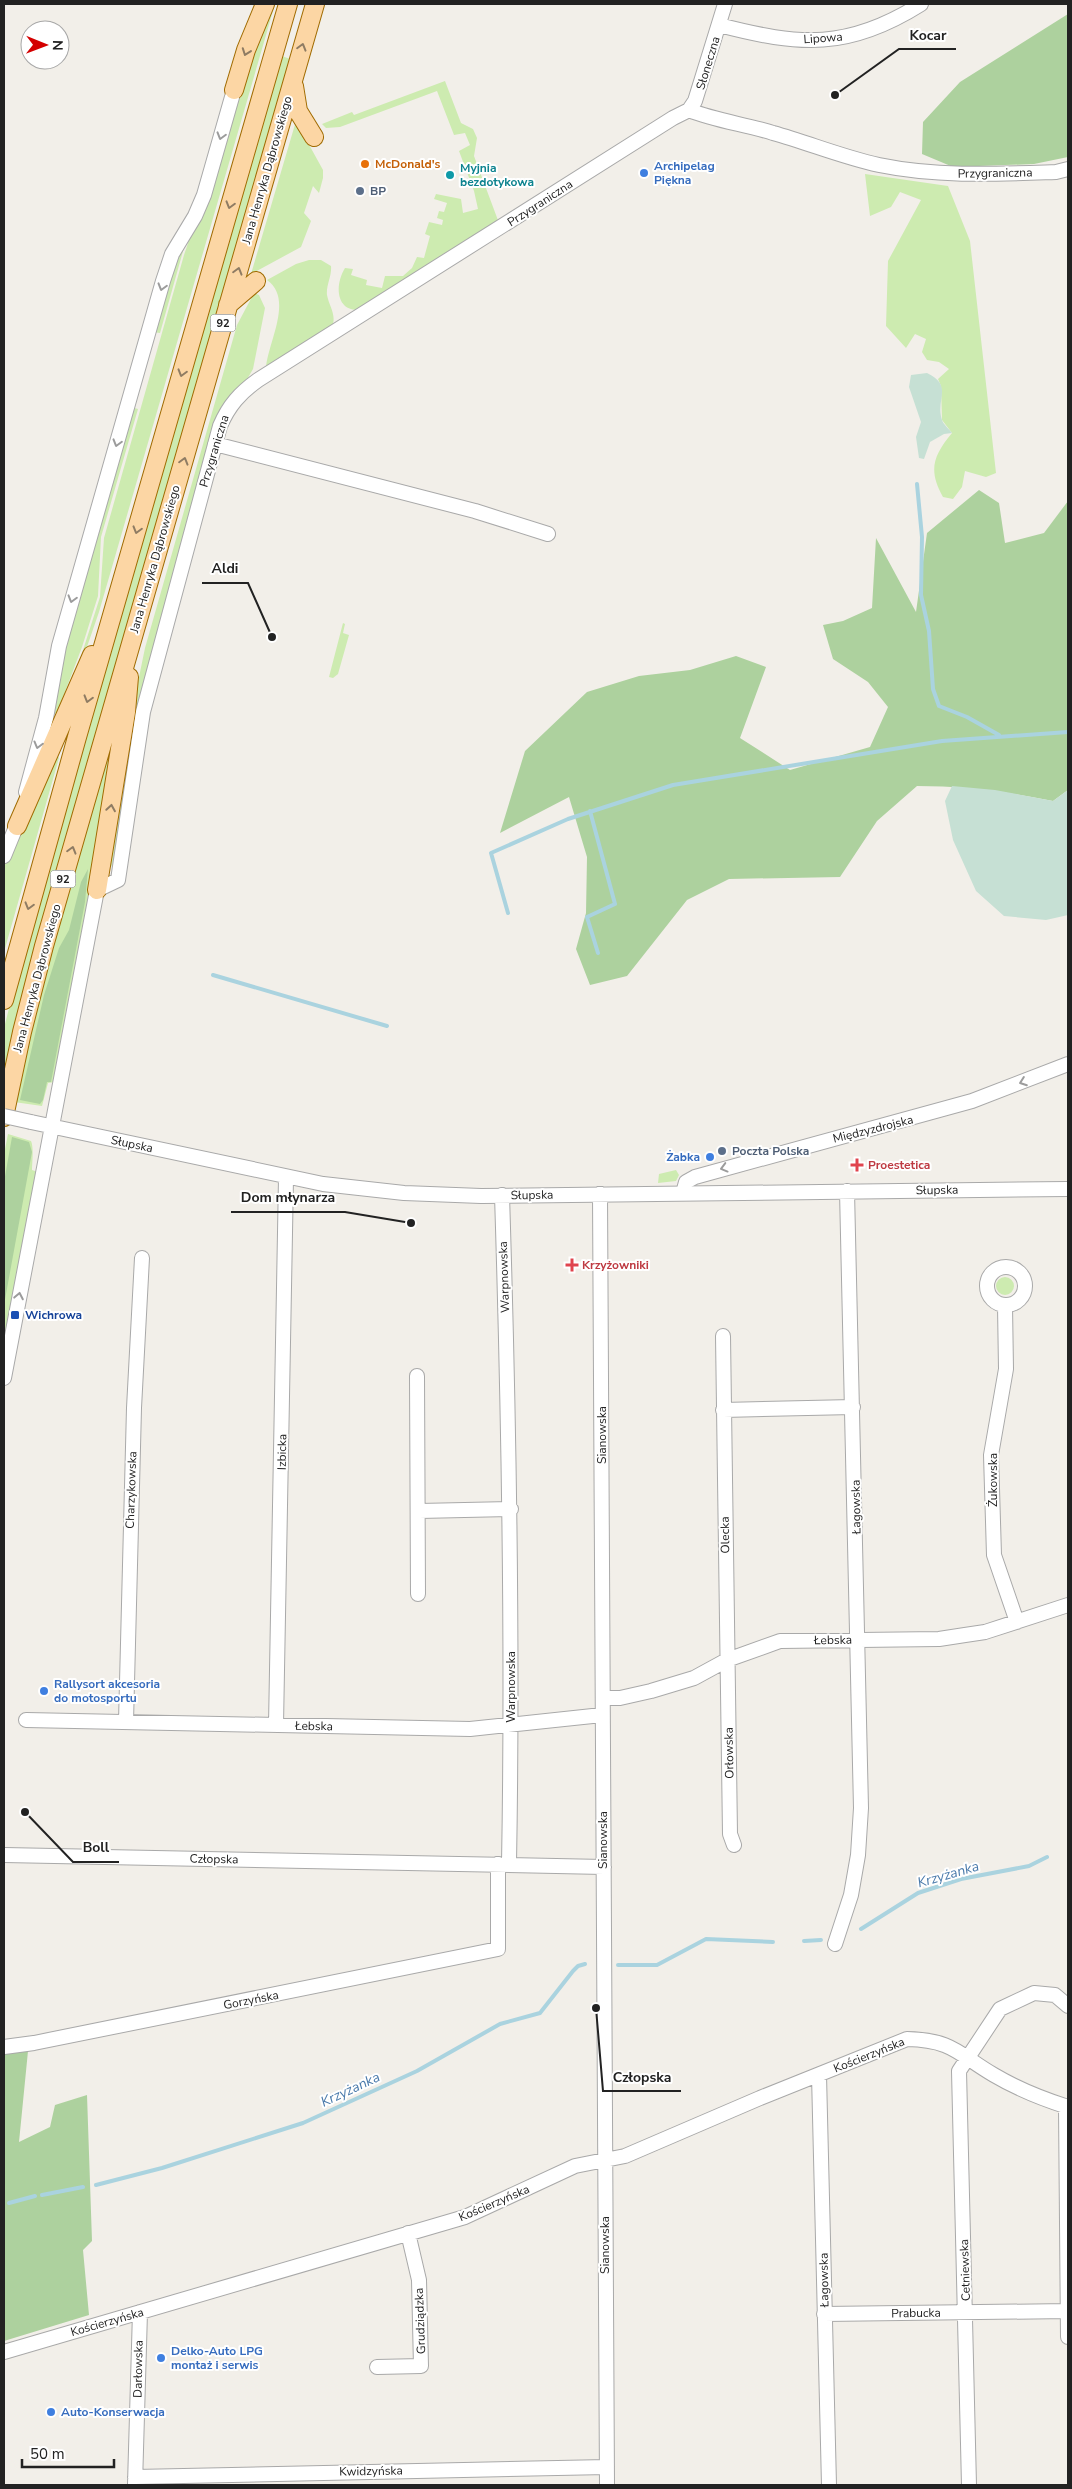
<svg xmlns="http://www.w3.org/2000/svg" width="1072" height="2489" font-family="'Nunito Sans',sans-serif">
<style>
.grass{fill:#cdebb0}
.forest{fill:#add19e}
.wetland{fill:#c6e0d4}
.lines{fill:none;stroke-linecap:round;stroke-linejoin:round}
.stream{stroke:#aad3df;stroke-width:4}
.minor-casing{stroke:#a9a9a9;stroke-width:16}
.major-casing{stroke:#a06b00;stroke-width:20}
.minor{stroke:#fff;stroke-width:14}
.major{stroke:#fcd6a4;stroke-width:18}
.minor-bridge-casing{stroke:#a9a9a9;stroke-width:16;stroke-linecap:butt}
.minor-bridge{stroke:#fff;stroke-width:14}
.oneway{stroke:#8f7c63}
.oneway2{stroke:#9c9c9c}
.food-dot{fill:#e8710a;stroke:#fff;stroke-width:2}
.shop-dot{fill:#3f7fe0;stroke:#fff;stroke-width:2}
.culture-dot{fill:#0f9aa8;stroke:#fff;stroke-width:2}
.service-dot{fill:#5c6f8a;stroke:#fff;stroke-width:2}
.health-dot{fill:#e0444e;stroke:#fff;stroke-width:2}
.transit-dot{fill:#1a4fb4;stroke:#fff;stroke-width:2}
.labels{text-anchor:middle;stroke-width:4;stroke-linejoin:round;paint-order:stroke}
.shield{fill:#fff;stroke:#646464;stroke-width:1}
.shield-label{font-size:11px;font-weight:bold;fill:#222}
.street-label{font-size:12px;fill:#222;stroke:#fff}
.food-label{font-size:12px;font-weight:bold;fill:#c56008;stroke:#fff;text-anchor:start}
.shop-label{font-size:12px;font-weight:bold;fill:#366cbe;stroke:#fff;text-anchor:start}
.culture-label{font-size:12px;font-weight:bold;fill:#0d838f;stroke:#fff;text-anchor:start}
.service-label{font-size:12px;font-weight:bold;fill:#4e5e75;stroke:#fff;text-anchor:start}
.health-label{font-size:12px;font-weight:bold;fill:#be3a42;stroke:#fff;text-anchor:start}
.transit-label{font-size:12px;font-weight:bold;fill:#164399;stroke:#fff;text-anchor:start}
.water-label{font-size:14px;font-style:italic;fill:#4a7aab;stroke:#fff}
.leader{fill:none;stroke:#222;stroke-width:2}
.callout-dot{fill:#222;stroke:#fff;stroke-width:2}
.callout-label{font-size:14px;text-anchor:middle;font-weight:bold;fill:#222;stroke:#fff;stroke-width:4;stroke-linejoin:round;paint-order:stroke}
</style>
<rect width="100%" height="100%" fill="#f2efe9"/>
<path class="grass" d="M269 4H275L99 612 79 670 76 672 100 597 104 538 184 255Z
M282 56 290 59 4 1079V1028L18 973Z
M445 81 461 123 473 129 477 138 474 156 499 223 359 310C335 311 335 284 345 268L353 269 351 275 367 280 366 285 382 288 385 276H403L412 268 417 257 424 258 430 236 425 234 429 222 442 225 443 220 437 218 439 211 444 212 447 203 434 199 436 194 461 199 463 213 478 209 474 191 459 151 470 145 465 133 454 135 437 91 340 127 326 128 322 124 352 112 354 115Z
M296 121 323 170V178L319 193 313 186 304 213 311 221 301 247 251 274Z
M865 174 948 186 970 241 996 473 986 477 965 471 962 487 953 499 943 497C928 470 933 456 952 433L942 420 941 386 938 379 949 369 939 362 927 360 922 352 926 339 915 334 906 348 886 326 888 261 921 200 900 192 891 207 870 216Z
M187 237 160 333 153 332 169 278Z
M309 260H321L331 266C332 276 326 285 327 295 329 306 337 315 332 327L266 368C268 342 294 299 267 280L296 264Z
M254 293 259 295 265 308 253 369 246 381 232 393 217 418 179 553 141 698 112 867 108 858 131 716 145 648 237 325Z
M131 407 138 409 101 537 98 596 82 647 57 713 49 715 57 673Z
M343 623 345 624 343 633 349 635 338 674 333 678 329 677Z
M120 710 85 925 55 1082 48 1083 42 1106 14 1102 66 897Z
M57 754 59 758 4 952V867L27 813Z
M8 1134 31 1141C34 1147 32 1164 32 1170L38 1172 4 1339V1154Z
M676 1170 679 1175 676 1181 658 1183 659 1174Z
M996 1286a9 9 0 1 1 18 0a9 9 0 1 1-18 0Z"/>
<path class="forest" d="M1068 14V157L1034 164 953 167 922 154 923 122 960 82Z
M979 490 999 503 1005 543 1044 533 1068 501V790L1053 801C1008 792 964 786 917 786L877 821 840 877 729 879 687 900 627 976 590 985 576 949 586 913 587 857 569 797 500 833 525 751 587 692 639 676 690 670 736 656 766 667 740 738 790 770 870 747 888 707 868 682 833 659 823 625 843 621 872 608 876 538 916 612 927 533Z
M88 869 85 902 51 1082H47L43 1100 40 1104 20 1100 44 995 59 948 69 930 81 882Z
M12 1137 29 1142 32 1152 4 1305V1182Z
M28 2051 19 2142 50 2127 55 2105 87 2095 92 2241 83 2250 89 2315 4 2341V2052Z"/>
<path class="wetland" d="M927 373C954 386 935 399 942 420 943 424 949 429 952 433L944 434 930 442 924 459 919 458 916 437 921 422 909 387 911 375Z
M952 786 995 790 1053 801 1068 790V915L1046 920 1004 916 976 891 953 840 945 801Z"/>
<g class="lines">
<path class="stream" d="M917 484 922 537 921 595 929 631 933 689 939 706 967 717 999 735
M590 811 615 904 587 917 598 953
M508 913 491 853 568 819 673 785 942 741 1068 732
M213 975 387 1026
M861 1929 918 1893 961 1879 1029 1866 1047 1857
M804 1941 821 1940
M618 1965H657L706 1939 773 1942
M96 2185 162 2168 303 2123 417 2071 500 2024 540 2013 573 1971 578 1966 585 1964
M42 2195 83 2187
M9 2203 35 2196"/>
<defs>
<path id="minor" d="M719 25C800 46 848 50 921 4
M689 110C716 121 745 124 773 133 809 143 842 157 879 165 937 177 997 174 1056 172L1068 169
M215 444 475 511 548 534
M26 792 46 718 59 646 163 281 172 254 195 216 204 195 234 90
M4 856 20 817
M31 1122 323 1184 404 1193 481 1196 1068 1189
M683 1193 686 1182 695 1177 972 1101 1068 1064
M600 1194 607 2485
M502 1195C509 1419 513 1641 509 1864
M987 1286a19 19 0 1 1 38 0a19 19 0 1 1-38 0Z
M1005 1306 1006 1369 991 1455 994 1555 1017 1622
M723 1336 730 1834 734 1845
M417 1376 418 1594
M4 1378 97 890 118 880 143 712 220 426C229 405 240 393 258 380L673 118 689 110 695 101 725 4
M723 1410 853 1407
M419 1511 511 1509
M603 1698H620L651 1691 694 1678 727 1660 780 1641 939 1639 965 1635 985 1632 1068 1605
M26 1720 470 1729 602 1715
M126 1722 134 1408 142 1258
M276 1725 286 1178
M4 1855 604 1867
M835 1944 851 1895 858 1855 861 1808 847 1191
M4 2047 34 2043 498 1949V1864
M819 2075 829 2485
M1066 2106 1068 2337
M824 2314 1068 2311
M4 2352 465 2217 575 2166 625 2156 760 2098 907 2039C953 2040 958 2054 994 2075 1016 2088 1043 2099 1068 2107
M377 2367 421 2366 419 2280 408 2233
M135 2477 607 2467
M135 2484 140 2312
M969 2485 959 2071 1000 2009 1034 1993 1055 1995 1068 2006"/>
<path id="major" d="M294 86 298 111 314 137
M234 90 246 50 265 4
M228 305 256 281
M17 826 92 655
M97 890 126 712 129 677
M4 1000 77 737 288 4
M4 1117 22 1032 44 946 315 4"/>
</defs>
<use href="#minor" class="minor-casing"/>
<use href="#major" class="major-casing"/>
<use href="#minor" class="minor"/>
<use href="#major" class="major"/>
<defs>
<path id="minor-bridge" d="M4 1116 31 1122"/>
</defs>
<use href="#minor-bridge" class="minor-bridge-casing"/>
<use href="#minor-bridge" class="minor-bridge"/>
</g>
<defs><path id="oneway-chevron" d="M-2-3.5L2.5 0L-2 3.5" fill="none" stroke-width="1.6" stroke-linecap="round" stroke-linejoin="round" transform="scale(1.25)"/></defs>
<g class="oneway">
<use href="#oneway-chevron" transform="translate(302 47) rotate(-74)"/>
<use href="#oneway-chevron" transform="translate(246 52) rotate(110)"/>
<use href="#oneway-chevron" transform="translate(230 205) rotate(106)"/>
<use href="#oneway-chevron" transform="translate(238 271) rotate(-74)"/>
<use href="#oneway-chevron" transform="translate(182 373) rotate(106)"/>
<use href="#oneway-chevron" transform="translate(184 461) rotate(-74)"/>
<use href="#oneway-chevron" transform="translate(137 530) rotate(106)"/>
<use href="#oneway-chevron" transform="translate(88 699) rotate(106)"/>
<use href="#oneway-chevron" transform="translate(111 808) rotate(-81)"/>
<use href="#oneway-chevron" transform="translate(72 850) rotate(-74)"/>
<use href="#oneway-chevron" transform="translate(29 906) rotate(106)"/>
</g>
<g class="oneway2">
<use href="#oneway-chevron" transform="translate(221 136) rotate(106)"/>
<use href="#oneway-chevron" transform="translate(162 287) rotate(106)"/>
<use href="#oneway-chevron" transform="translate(117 443) rotate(106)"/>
<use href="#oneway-chevron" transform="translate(72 599) rotate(106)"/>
<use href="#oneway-chevron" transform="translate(38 745) rotate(105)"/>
<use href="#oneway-chevron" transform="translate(1023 1082) rotate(160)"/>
<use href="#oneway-chevron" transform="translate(724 1168) rotate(165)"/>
<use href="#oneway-chevron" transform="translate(19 1296) rotate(-79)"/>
</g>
<circle class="food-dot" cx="365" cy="164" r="5"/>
<g class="shop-dot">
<circle cx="644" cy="173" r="5"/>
<circle cx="710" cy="1157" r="5"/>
<circle cx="44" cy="1691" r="5"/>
<circle cx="161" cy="2358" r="5"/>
<circle cx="51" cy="2412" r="5"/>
</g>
<circle class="culture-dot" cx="450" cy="175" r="5"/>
<g class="service-dot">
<circle cx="360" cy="191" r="5"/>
<circle cx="722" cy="1151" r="5"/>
</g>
<g class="health-dot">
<path d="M854.5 1157.5h5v5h5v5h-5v5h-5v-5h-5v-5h5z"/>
<path d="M569.5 1257.5h5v5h5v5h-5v5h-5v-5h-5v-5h5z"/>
</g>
<rect class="transit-dot" x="10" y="1310" width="10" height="10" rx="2.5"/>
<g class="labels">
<g class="shield">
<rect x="210.5" y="314.5" width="25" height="17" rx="4"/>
<rect x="50.5" y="870.5" width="25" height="17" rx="4"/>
</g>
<g class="shield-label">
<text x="223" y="327">92</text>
<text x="63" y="883">92</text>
</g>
<g class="street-label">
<text transform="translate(823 38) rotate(-4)" y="4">Lipowa</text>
<text transform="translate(708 63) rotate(-73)" y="4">Słoneczna</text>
<text transform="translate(267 170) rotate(-74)" y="4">Jana Henryka Dąbrowskiego</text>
<text transform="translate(995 173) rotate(-1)" y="4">Przygraniczna</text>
<text transform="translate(540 203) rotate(-33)" y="4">Przygraniczna</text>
<text transform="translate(214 451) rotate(-73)" y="4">Przygraniczna</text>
<text transform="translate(155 559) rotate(-74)" y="4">Jana Henryka Dąbrowskiego</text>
<text transform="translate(37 978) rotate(-75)" y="4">Jana Henryka Dąbrowskiego</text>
<text transform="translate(873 1129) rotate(-14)" y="4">Międzyzdrojska</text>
<text transform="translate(132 1144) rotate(12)" y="4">Słupska</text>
<text transform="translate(937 1190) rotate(-1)" y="4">Słupska</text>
<text transform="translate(532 1195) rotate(-1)" y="4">Słupska</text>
<text transform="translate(504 1277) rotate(-92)" y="4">Warpnowska</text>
<text transform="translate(602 1435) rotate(-90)" y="4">Sianowska</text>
<text transform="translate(282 1452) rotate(-89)" y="4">Izbicka</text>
<text transform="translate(993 1480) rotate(-90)" y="4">Żukowska</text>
<text transform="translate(131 1490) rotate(-88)" y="4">Charzykowska</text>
<text transform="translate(856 1507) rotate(-91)" y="4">Łagowska</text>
<text transform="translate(725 1535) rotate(-91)" y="4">Olecka</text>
<text transform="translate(833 1640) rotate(-1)" y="4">Łebska</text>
<text transform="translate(511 1687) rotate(-90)" y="4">Warpnowska</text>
<text transform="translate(314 1726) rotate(1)" y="4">Łebska</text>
<text transform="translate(729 1753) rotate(-91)" y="4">Orłowska</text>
<text transform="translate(603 1840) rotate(-90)" y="4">Sianowska</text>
<text transform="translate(214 1859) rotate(1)" y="4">Człopska</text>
<text transform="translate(251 2000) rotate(-11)" y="4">Gorzyńska</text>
<text transform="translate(869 2055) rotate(-22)" y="4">Kościerzyńska</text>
<text transform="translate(494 2203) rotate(-23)" y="4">Kościerzyńska</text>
<text transform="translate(605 2245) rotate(-90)" y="4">Sianowska</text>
<text transform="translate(965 2270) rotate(-92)" y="4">Cetniewska</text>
<text transform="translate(824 2280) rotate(-91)" y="4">Łagowska</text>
<text transform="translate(916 2313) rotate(-1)" y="4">Prabucka</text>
<text transform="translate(420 2321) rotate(-92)" y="4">Grudziądzka</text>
<text transform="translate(107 2322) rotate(-16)" y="4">Kościerzyńska</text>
<text transform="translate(138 2369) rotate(-89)" y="4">Darłowska</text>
<text transform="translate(371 2471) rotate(-1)" y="4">Kwidzyńska</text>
</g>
<g class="food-label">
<text x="375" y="168">McDonald's</text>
</g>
<g class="shop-label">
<text x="654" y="170">Archipelag<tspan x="654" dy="14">Piękna</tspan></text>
<text x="700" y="1161" text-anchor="end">Żabka</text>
<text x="54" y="1688">Rallysort akcesoria<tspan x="54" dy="14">do motosportu</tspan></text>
<text x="171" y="2355">Delko-Auto LPG<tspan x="171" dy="14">montaż i serwis</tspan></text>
<text x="61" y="2416">Auto-Konserwacja</text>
</g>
<g class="culture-label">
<text x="460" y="172">Myjnia<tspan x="460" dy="14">bezdotykowa</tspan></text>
</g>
<g class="service-label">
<text x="370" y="195">BP</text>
<text x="732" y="1155">Poczta Polska</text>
</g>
<g class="health-label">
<text x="868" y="1169">Proestetica</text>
<text x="582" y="1269">Krzyżowniki</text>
</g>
<g class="transit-label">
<text x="25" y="1319">Wichrowa</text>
</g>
<g class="water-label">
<text transform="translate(948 1874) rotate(-16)" y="5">Krzyżanka</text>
<text transform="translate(350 2089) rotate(-25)" y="5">Krzyżanka</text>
</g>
</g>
<path class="leader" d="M835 95L899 49H956M272 637L248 583H202M411 1223L345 1212H231M25 1812L73 1862H119M596 2008L603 2091H681"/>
<g class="callout-dot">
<circle cx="835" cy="95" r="5"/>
<circle cx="272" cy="637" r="5"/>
<circle cx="411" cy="1223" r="5"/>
<circle cx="25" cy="1812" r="5"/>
<circle cx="596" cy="2008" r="5"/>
</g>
<g class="callout-label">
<text x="928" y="40">Kocar</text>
<text x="225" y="573">Aldi</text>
<text x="288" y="1202">Dom młynarza</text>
<text x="96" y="1852">Boll</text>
<text x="642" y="2082">Człopska</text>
</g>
<rect width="1072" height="2489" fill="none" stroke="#222222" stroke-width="10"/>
<g transform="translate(45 45) rotate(91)"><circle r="24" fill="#ffffff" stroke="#a7a7a7"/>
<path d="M0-4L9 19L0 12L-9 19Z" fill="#d40000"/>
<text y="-8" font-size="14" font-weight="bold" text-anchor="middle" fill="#222222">N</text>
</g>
<path d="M22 2459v8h92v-8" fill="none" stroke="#222222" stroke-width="2.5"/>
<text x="30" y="2459" font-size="15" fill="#222222" stroke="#ffffff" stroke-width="4" paint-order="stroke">50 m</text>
</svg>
